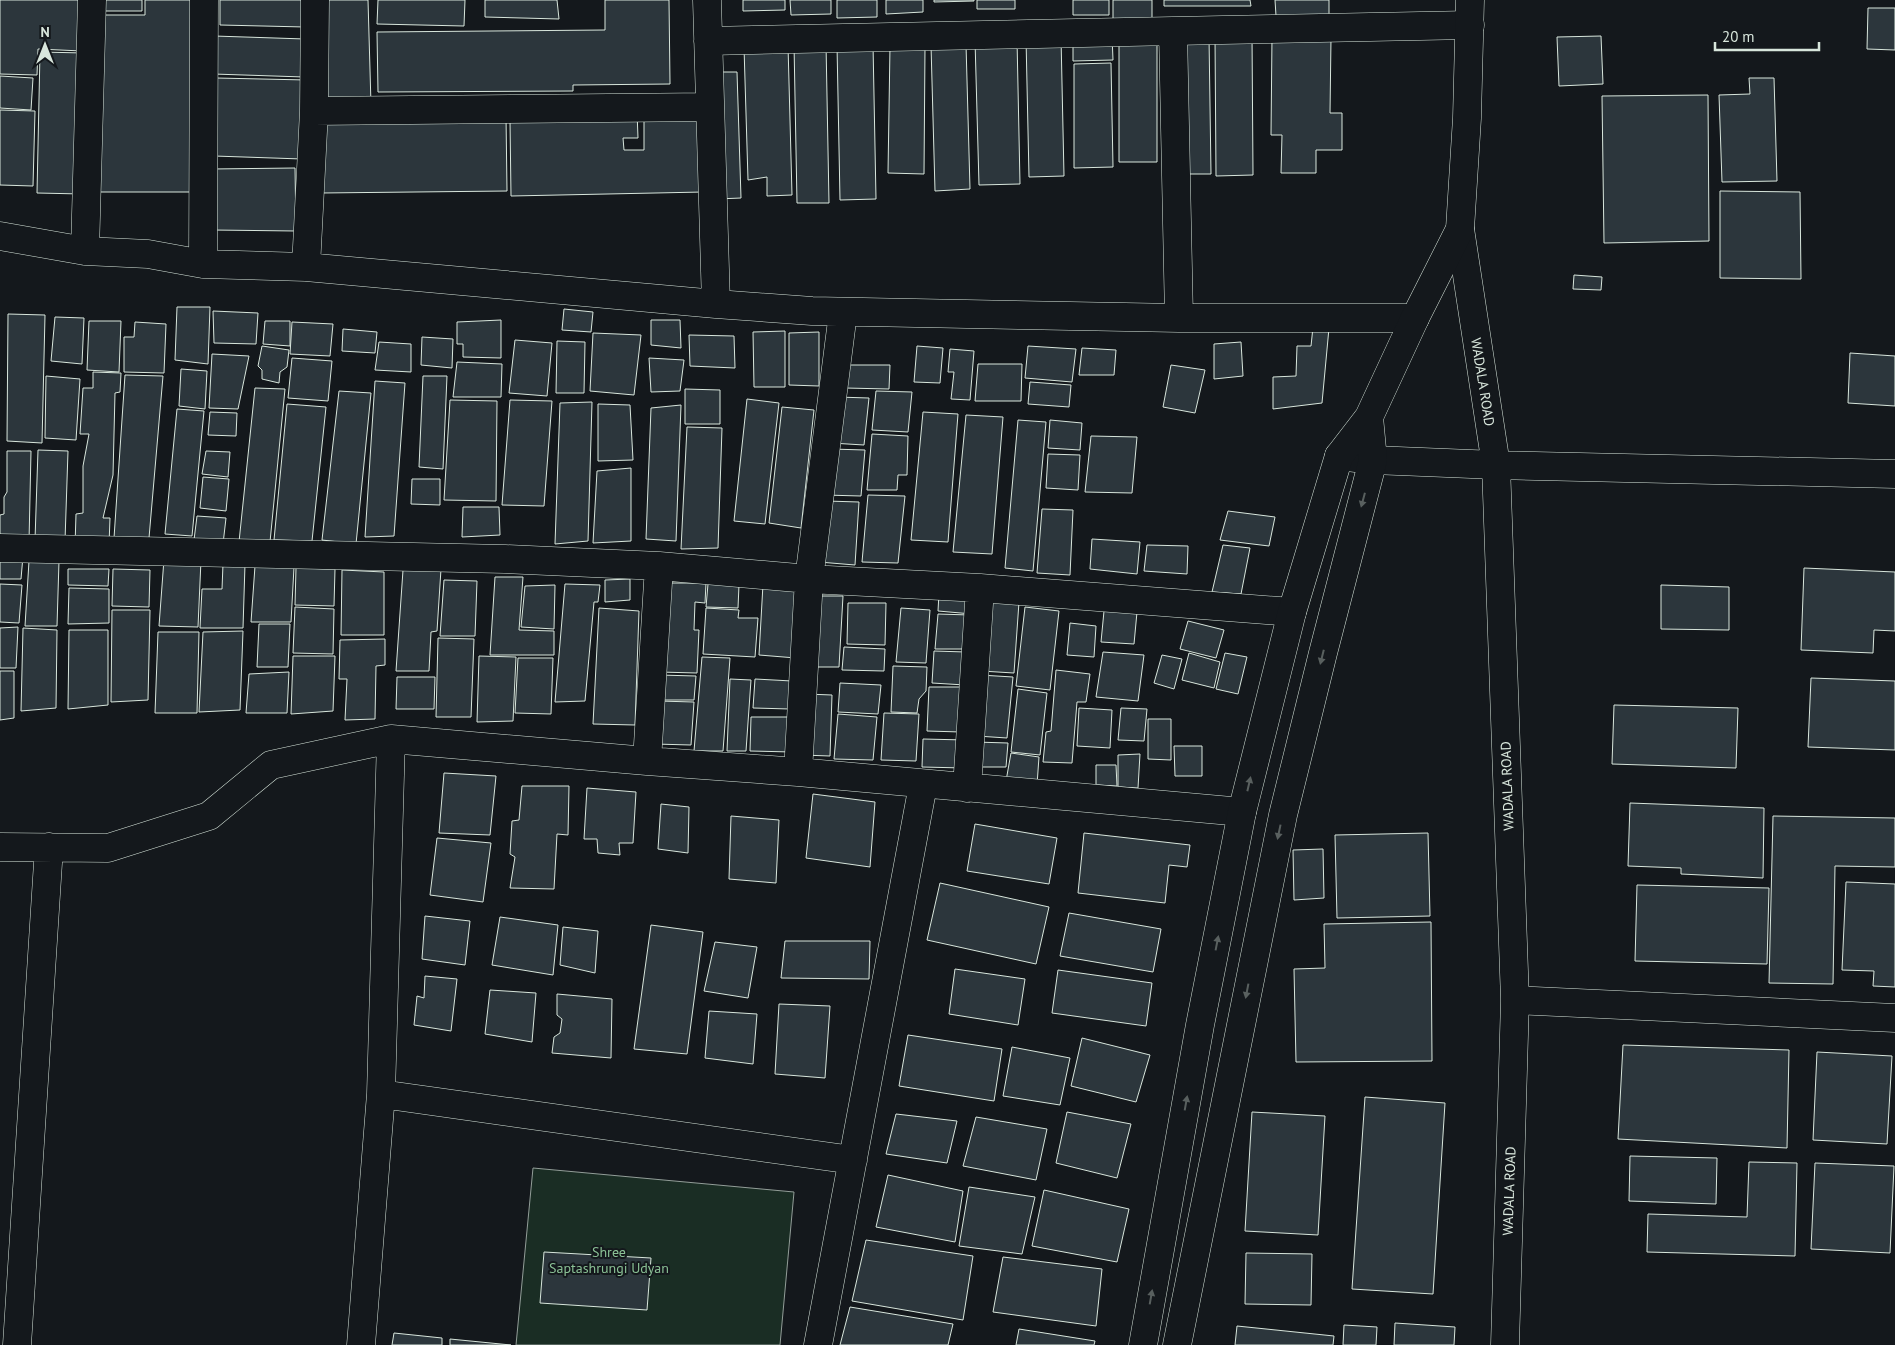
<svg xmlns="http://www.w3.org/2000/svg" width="1895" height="1345" font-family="'PT Sans',sans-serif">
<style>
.green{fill:#1a2d24;stroke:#939e99}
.building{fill:#2c363c;stroke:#d8e6dc}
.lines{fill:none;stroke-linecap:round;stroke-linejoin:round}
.minor-casing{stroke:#d8e6dc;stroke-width:29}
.major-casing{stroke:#d8e6dc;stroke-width:29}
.minor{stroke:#14181c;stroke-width:28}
.major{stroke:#14181c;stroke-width:28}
.oneway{fill:#59605f}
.labels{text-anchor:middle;stroke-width:4;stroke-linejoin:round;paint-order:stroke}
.street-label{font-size:14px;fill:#d8e6dc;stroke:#14181c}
.park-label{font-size:14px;fill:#8ac095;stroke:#14181c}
</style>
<rect width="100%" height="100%" fill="#14181c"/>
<path class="green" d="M533 1168 794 1192 780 1345H516Z"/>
<path class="building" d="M0 0H83L82 51 38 49 37 75 0 74Z
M103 0H142V11H103Z
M145 0H195V192H100L98 15H145Z
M220 0H306L305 27 220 25Z
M321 0H368L371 105 320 106Z
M378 0H465L464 26 377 24Z
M485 0H557L559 19 485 17Z
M605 0H669L670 84 573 85V91L378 92 377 32 605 30Z
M743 0H785V10L743 11Z
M790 0H831V14L791 15Z
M837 0H877V17L837 18Z
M886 0H923V12L886 14Z
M934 0H974V1L934 2Z
M977 0H1015V9H977Z
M1073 0H1109V15H1073Z
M1113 0H1152V19H1113Z
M1164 0H1250L1251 6H1164Z
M1275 0H1329V15L1276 16Z
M1868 8H1895V50L1867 49Z
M1112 35 1113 60 1073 61V36Z
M1252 35 1253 175 1216 176 1215 36Z
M214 36 305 39 304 77 213 74Z
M1601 36 1603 84 1559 86 1557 37Z
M1061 37 1064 176 1029 177 1026 38Z
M1119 37H1157V162H1119Z
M1209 37 1211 174H1179L1177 38Z
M1272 37 1331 38 1330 113H1342V150H1316V173H1281L1282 135H1271Z
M1017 39 1020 184 979 185 975 40Z
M826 43 829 203H797L794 44Z
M873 44 876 199 840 200 837 45Z
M966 44 970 189 935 191 931 45Z
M788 45 792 195 767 196V177L748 180 744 47Z
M890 46 925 47 924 174 888 173Z
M40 52 84 53 82 194 37 193Z
M1111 63 1113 167 1074 168V64Z
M714 72H737L741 198 717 199Z
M0 76 33 78 31 110 0 108Z
M216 78 307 80 302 159 214 156Z
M1749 78H1774L1777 181 1722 182 1719 95 1750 94Z
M1708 95 1709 241 1604 243 1602 96Z
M0 110 35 111 33 186 0 185Z
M637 111 638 138H623L624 150H644V117L702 116 703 192 511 196 510 121Z
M506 116 507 191 321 193 323 119Z
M295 168 296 231 212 230 211 169Z
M1720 191 1800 192 1801 279 1720 278Z
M1574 275 1602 277 1601 290 1573 289Z
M177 307H210L208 364 175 360Z
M564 309 593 312 591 332 562 330Z
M213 311 258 313 256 344 214 343Z
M8 314 45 315 42 443 7 441Z
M55 317 84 318 82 364 51 361Z
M501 320V358L463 357V344H457V322Z
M651 320H680L681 348 651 345Z
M89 321H121L119 372 87 370Z
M265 321H290V346L263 344Z
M135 322 166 324 164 373 124 372V337H134Z
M292 322 333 324 330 356 290 354Z
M1313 327 1329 328 1322 403 1273 409V377L1296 376 1297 346H1311Z
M343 329 377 332 375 353 342 351Z
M785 331V387H754L753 332Z
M819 332V386L789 385V333Z
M593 333 641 335 634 395 590 391Z
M689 335 734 336 735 368 690 366Z
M422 337 453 339 452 368 421 365Z
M515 340 552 343 547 396 509 393Z
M557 341 585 342 584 393H556Z
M379 342 411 344V372L375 370Z
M1241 342 1243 376 1214 379V344Z
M262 346 289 350 287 367 280 372 279 383 262 379V370L258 366Z
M917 346 943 348 940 383 914 382Z
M1028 346 1076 349 1072 382 1025 378Z
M1082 348 1116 350 1114 375H1079Z
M950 349 974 351 970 400 951 399 954 372H948Z
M1850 353 1895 356V406L1848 403Z
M212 354 249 356 238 409 209 408Z
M292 358 332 361 328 401 288 398Z
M649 358 684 360 680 391 651 392Z
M457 362 502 364 501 397H453Z
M978 364H1022L1021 401H975Z
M845 365H890L889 389 845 388Z
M1171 365 1205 370 1195 413 1163 407Z
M181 369 207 371 205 409 179 406Z
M93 372 121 373 120 392 115 393 113 475 103 518H110L109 545 75 546 76 514 83 513V466L89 434H80L83 388H93Z
M125 375 163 376 149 538H114Z
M46 376 80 379 76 440 45 438Z
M423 376H447L443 469 419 467Z
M375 381 405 383 394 536 365 537Z
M1030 382 1071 385 1069 407 1028 404Z
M255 388 285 389 270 542H239Z
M685 389 720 390V424H685Z
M339 391 371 393 356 544 322 540Z
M876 391 912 392 908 432 872 430Z
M837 397 869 398 864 445 831 443Z
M747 399 779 403 765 524 734 521Z
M450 400 497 401 496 501 444 500Z
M510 400 552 401 544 506 502 505Z
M592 402 588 541 555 544 560 403Z
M287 404 326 407 312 541 274 540Z
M598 404 630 405 633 460 598 461Z
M681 405 676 541 646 539 651 408Z
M782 407 814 410 801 528 769 523Z
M177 409 204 411 192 536 165 534Z
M210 412 237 413 236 436 208 435Z
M923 412 958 414 948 542 911 540Z
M966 415 1003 417 992 554 953 552Z
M1018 420 1046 422 1033 571 1005 568Z
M1050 420 1082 423 1080 450 1048 448Z
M687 427 722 428 718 548 681 549Z
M872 434 908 436 907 475H898L897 490H867Z
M1091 436 1137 437 1132 493 1085 492Z
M831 449 865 450 861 496 824 495Z
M38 450 68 451 65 541 35 540Z
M7 451H31L29 542 0 541V515L4 514V497L7 492Z
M206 451 230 452 228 477 202 474Z
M1048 454 1080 455 1078 490 1046 488Z
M631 468V541L593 543 597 471Z
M203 477 229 479 226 511 200 508Z
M412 479H440V505L411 504Z
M868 495 905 496 898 563 862 562Z
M826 501 859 502 855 565 819 562Z
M463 507H499L500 535 462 537Z
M1042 509 1073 510 1070 575 1037 573Z
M1228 511 1275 517 1269 546 1220 540Z
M197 516 226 518 223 544 194 540Z
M1092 539 1140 542 1137 574 1090 569Z
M1147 545 1188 546 1187 574 1144 571Z
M1223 545 1250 548 1241 594 1212 592Z
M0 556H23L21 579H0Z
M164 559 201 560 198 627 159 626Z
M29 561H59L57 626H25Z
M223 564H245L243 628H200L202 589H222Z
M255 566 294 567 291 622H251Z
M296 568 335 569 334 606 295 605Z
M1804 568 1895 572V631L1874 630 1873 653 1801 650Z
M68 569H109L108 586 68 585Z
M113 569 150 570 149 607 112 606Z
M441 569 437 631 431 632 429 671H396L403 570Z
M342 570 384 572V635H341Z
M495 577H523L519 630 554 631V655H490Z
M630 579V600L605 602V580Z
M444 580 477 581 475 636H440Z
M665 583H706L705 603 695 602 694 630H699L697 673 659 672Z
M0 584 22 585 19 623 0 622Z
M565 584 600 585 598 602H594L585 701 555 702Z
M708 584 739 585 738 608 706 607Z
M763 584 801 587 796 658 759 655Z
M555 585 554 629 521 627 525 586Z
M1661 585 1729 587V630L1661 629Z
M69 588 109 589V623L68 624Z
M939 593 973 596 972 614 938 611Z
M813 596H843L839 667H809Z
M988 599 1019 602 1014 673 981 671Z
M848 603H886L885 645 847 644Z
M295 607 334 609 333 654 293 653Z
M1025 607 1059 611 1050 690 1016 686Z
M599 608 639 611 635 725 593 724Z
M706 608 739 610 738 618H758L755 657 703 654Z
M901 608 930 610 926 663 896 662Z
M112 610H150L148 700 111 702Z
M1104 611 1137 612 1134 644 1101 642Z
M938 614 970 615 967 649H935Z
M1188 621 1224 630 1216 658 1180 649Z
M1070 623 1096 626 1094 657 1067 655Z
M259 624H290L288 667H257Z
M18 627 16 668H0V628Z
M23 628 57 630 56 708 21 711Z
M69 630H108V705L68 709Z
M243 631 240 710 199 712 203 632Z
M158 632H199L197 713H155Z
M438 638 474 639 471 717H436Z
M385 639V665L376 666 375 719 345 720 347 679H339L340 640Z
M844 647 885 649 884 671 842 670Z
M934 651 966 652 965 685 932 683Z
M1103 652 1144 655 1138 701 1096 697Z
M1189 653 1220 662 1214 688 1182 680Z
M1225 653 1247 657 1238 694 1216 689Z
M1162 655 1182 659 1174 689 1154 683Z
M293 656H335L333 711 291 714Z
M479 656 516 657 513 721 477 722Z
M702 657 730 658 723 751H694Z
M518 658H553L551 714 515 713Z
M893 666 927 667 926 691 919 699 917 713 891 712Z
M1056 670 1090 674 1086 702H1077L1072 763 1043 762 1046 732 1051 731Z
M0 671H14V718L0 720Z
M289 672 287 713H246L249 674Z
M659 675 696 676 694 700H658Z
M980 675 1013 677 1007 738 977 736Z
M397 677H435L434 709H396Z
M1811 678 1895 681V750L1808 747Z
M730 679 751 680 746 751H727Z
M755 679 792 681 790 709 753 708Z
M840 683 881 685 878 714 838 712Z
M929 687H964L961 732 927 731Z
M1018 689 1047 693 1040 755 1011 752Z
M806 694 832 695 830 756 802 755Z
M658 701 694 702 691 745 654 744Z
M1614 705 1738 708 1736 768 1612 764Z
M1079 708 1112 710 1110 748 1077 746Z
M1121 708 1147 709 1144 741 1118 740Z
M884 713 919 714 916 761 881 760Z
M838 714 877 717 873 760 834 759Z
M751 717H794L792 752 750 751Z
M1148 719H1171V760L1148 759Z
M923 739 966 740 964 768 922 767Z
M975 742 1008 743 1006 767H973Z
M1174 746H1202V776H1175Z
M1011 753 1039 757 1037 785 1006 781Z
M1140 754 1138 788 1118 787V755Z
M1096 765H1116L1117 786 1096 785Z
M444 773 496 776 490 835 439 833Z
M522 786H569L568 835 557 834 554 889 510 888 515 857 510 854 512 821 519 820Z
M587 788 636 792 633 843H619L620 855 598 853 597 839H584Z
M813 794 875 802 870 867 806 858Z
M1630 803 1764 808 1763 878 1681 874V868L1628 866Z
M661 804 689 807 688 853 658 849Z
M731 816 779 820 776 883 729 879Z
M1773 816 1895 818V867L1835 866 1833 984 1769 983Z
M975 824 1057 838 1049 884 967 871Z
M1084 833 1190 845 1187 867 1169 865 1165 903 1078 893Z
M1428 833 1430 916 1337 918 1335 835Z
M437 838 491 843 483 902 430 895Z
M1323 849 1324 898 1294 900 1293 850Z
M1846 882 1895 884V987L1873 986 1874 971 1842 970Z
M940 883 1049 907 1036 964 927 940Z
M1637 885 1769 888 1767 964 1635 961Z
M1069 913 1161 929 1153 972 1060 956Z
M425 916 470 921 465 965 422 959Z
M500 917 558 925 553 975 492 965Z
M1431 922 1432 1061 1296 1062 1294 969 1325 968 1324 924Z
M651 925 703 932 687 1054 634 1049Z
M563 927 598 931 595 973 560 965Z
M785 941H870L869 979 781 978Z
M715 942 757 947 748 998 704 991Z
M955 969 1025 979 1018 1025 949 1014Z
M1058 970 1152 983 1146 1026 1052 1013Z
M425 976 457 979 451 1031 414 1025 417 996 424 998Z
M490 990 536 993 532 1042 485 1034Z
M557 994 612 999 611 1058 552 1053 554 1037 560 1033 562 1019 557 1015Z
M779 1004 830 1006 825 1078 775 1074Z
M709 1011 757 1014 753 1064 705 1058Z
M908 1035 1002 1049 994 1101 899 1086Z
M1082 1038 1150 1055 1136 1102 1071 1086Z
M1623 1045 1789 1050 1787 1148 1618 1139Z
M1012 1047 1070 1058 1060 1105 1003 1096Z
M1817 1052 1892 1056 1887 1144 1813 1140Z
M1365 1097 1445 1103 1433 1294 1352 1289Z
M1067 1112 1131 1124 1117 1178 1056 1163Z
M1252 1112 1325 1116 1318 1235 1245 1231Z
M896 1114 957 1121 947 1163 886 1154Z
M976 1117 1047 1129 1036 1180 963 1166Z
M1630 1156 1717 1158 1716 1204 1629 1201Z
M1749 1162 1797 1163 1795 1256 1647 1252 1648 1214 1747 1217Z
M1815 1163 1894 1166 1890 1253 1811 1249Z
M888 1175 963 1191 955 1242 876 1227Z
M969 1187 1035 1197 1022 1254 959 1246Z
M1044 1190 1129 1209 1117 1262 1032 1246Z
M866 1240 973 1256 963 1320 852 1301Z
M544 1252 651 1258 647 1310 540 1303Z
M1246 1253 1312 1254 1311 1305 1245 1304Z
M1003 1257 1102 1269 1096 1326 993 1312Z
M850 1307 953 1324 948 1345H840Z
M1395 1323 1455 1327 1454 1345H1394Z
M1344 1325 1377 1327 1376 1345H1343Z
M1237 1326 1334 1336 1333 1345H1235Z
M1019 1329 1095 1341 1094 1345H1016Z
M394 1333 442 1338V1345H392Z
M450 1339 511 1345H450Z"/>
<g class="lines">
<defs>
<path id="minor" d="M707 0 716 304
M1173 31 1470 25
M708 41 1173 31 1179 318
M314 111 709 107
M1460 229 1496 465 1515 1000 1505 1345
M0 236 85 251 148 254 203 264 306 267 716 304 812 311 1179 318H1415
M85 251 92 0
M203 264 204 0
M306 267 314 111 315 0
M1339 456 1373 460 1496 465 1895 474
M0 548 505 559 659 566 809 579 980 588 1292 612
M647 761 659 566
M798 772 809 579 843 313
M967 788 980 588
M0 847 108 848 209 816 271 765 391 739
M1515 1000 1895 1018
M381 1094 853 1160
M17 1345 49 847
M361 1345 381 1094 391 739 647 761 798 772 1242 812
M818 1345 923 785"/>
<path id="major" d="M1143 1345 1200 1025 1242 812 1292 612 1339 456 1369 417 1415 318 1460 229 1467 118 1470 0
M1177 1345 1283 815 1323 653 1373 460 1369 417"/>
</defs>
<use href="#minor" class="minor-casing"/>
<use href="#major" class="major-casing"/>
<use href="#minor" class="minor"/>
<use href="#major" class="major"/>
</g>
<defs><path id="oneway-solid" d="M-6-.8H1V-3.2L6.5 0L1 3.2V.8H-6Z" transform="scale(1.25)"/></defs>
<g class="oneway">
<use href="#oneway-solid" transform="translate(1363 500) rotate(105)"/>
<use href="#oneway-solid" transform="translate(1322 657) rotate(104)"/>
<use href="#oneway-solid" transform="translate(1249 784) rotate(-77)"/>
<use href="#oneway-solid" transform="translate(1279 832) rotate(102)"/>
<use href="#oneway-solid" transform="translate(1217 943) rotate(-79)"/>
<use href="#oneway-solid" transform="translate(1247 991) rotate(101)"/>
<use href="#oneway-solid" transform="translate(1186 1103) rotate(-80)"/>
<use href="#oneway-solid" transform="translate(1151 1297) rotate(-80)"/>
</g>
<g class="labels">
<g class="street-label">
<text transform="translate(1483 382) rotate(81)" y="5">WADALA ROAD</text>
<text transform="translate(1507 786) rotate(-92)" y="5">WADALA ROAD</text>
<text transform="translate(1509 1191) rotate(-88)" y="5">WADALA ROAD</text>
</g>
<g class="park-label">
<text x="609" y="1257">Shree<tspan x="609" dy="16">Saptashrungi Udyan</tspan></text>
</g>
</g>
<g transform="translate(45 45)" stroke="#14181c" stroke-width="4" paint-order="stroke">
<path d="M0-4L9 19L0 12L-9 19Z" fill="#d8e6dc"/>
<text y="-8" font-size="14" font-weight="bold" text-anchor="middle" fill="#d8e6dc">N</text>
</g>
<path d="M1715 42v8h104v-8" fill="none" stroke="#d8e6dc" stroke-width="2.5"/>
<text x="1722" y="42" font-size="15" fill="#d8e6dc" stroke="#14181c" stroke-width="4" paint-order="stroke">20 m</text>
</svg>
